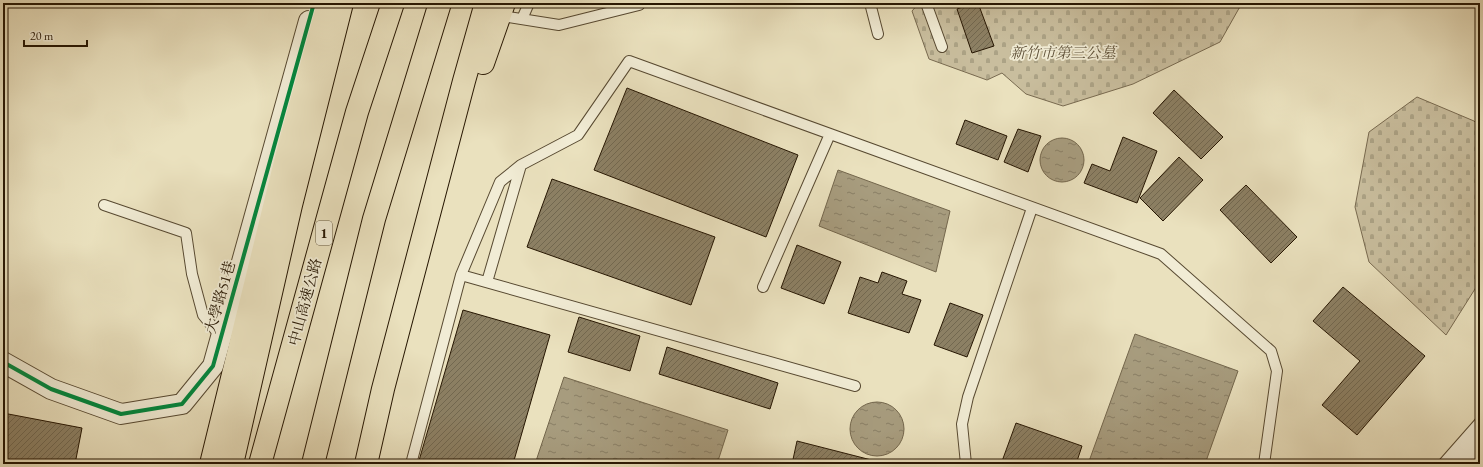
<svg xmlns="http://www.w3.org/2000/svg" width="1483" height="467" font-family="'EB Garamond','Noto Serif TC',serif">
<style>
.cemetery{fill:url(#cemetery-stones);stroke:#786a50}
.water{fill:url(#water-ripples);stroke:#73664c}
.building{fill:url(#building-hatch);stroke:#261602}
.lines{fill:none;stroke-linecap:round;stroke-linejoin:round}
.lane-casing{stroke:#574931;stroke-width:12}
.street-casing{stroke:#574931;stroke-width:22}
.secondary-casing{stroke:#261602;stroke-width:24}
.highway-casing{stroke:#261602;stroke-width:24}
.lane{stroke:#f1ecd5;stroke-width:10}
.street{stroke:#f1ecd5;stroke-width:20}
.secondary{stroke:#f1ecd5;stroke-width:22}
.highway{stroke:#eae1be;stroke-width:22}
.cycleway-casing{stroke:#f1ecd5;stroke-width:6}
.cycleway{stroke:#00873e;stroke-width:4}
.labels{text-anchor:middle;stroke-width:3.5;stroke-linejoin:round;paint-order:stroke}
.shield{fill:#f1ecd5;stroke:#635641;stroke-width:1}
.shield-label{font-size:14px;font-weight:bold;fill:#261602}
.park-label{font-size:15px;font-style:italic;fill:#5f5139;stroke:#f1ecd5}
.street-label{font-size:15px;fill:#261602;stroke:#f1ecd5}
</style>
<defs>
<pattern id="cemetery-stones" width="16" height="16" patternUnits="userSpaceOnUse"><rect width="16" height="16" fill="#c9be9e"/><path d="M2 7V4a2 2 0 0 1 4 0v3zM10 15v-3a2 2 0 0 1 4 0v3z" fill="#aca386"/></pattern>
<pattern id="water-ripples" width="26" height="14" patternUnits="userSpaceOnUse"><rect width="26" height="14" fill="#a79c7e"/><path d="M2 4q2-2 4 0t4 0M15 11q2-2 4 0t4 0" fill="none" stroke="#887e65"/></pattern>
<pattern id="building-hatch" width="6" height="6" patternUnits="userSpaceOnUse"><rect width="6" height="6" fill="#8c8064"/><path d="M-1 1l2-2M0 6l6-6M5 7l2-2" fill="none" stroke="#726850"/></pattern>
</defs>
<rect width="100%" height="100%" fill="#eae1be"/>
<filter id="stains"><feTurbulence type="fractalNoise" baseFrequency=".005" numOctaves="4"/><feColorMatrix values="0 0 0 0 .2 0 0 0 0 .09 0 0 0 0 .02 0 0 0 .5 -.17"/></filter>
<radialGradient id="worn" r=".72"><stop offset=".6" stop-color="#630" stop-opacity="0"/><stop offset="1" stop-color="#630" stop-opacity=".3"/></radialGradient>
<path class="cemetery" d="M919 3H1242L1220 42 1133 84 1063 106 1026 94 1002 73 987 80 929 59 912 11Z
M1417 97 1474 121 1480 127V281L1446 335 1369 262 1355 207 1369 132Z"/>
<path class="water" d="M1040 160a22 22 0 1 1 44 0a22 22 0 1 1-44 0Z
M838 170 950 211 936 272 819 226Z
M1135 334 1238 371 1205 464H1088Z
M564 377 728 430 717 464H535Z
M850 429a27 27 0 1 1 54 0a27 27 0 1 1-54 0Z"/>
<path class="building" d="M973 3H978L994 46 972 53 957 9Z
M627 88 798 155 766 237 594 170Z
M1174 90 1223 137 1201 159 1153 113Z
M965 120 1007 136 998 160 956 144Z
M1018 129 1041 136 1028 172 1004 162Z
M1123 137 1157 151 1137 203 1084 183 1092 164 1110 171Z
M1179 157 1203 180 1163 221 1140 198Z
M552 179 715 237 691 305 527 247Z
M1246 185 1297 237 1271 263 1220 210Z
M797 245 841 262 824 304 781 288Z
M882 272 907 281 902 294 921 300 909 333 848 313 860 277 878 283Z
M1343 287 1425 356 1357 435 1322 405 1360 361 1313 321Z
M950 303 983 315 967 357 934 345Z
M463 310 550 335 513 464H418Z
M579 317 640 336 630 371 568 352Z
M667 347 778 383 770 409 659 374Z
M3 413 82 428 75 464H3Z
M1016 423 1082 446 1076 464H1001Z
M797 441 887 464H792Z"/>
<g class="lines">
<defs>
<path id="lane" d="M870 3 878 34
M926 3 942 47
M508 17 559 25 639 5V3
M522 19 529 3
M104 205 186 233 192 274 203 315 222 338
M461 275 855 386
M487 282 521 165
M763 287 830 134
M411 464 461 275 500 182 521 165 578 135 629 61 1161 254 1271 351 1277 371 1264 464
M966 464 962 424 968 397 1032 208
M1443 464 1480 422"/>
<path id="street" d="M3 362 51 389 121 414 182 404 213 366 309 21"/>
<path id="secondary" d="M1460 464 1480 442"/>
<path id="highway" d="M483 63 504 3
M211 464 324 3
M232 464 291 205 342 3
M260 464 357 112 393 3
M313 464 374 219 440 3
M366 464 383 389 464 81 486 3"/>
</defs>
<use href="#lane" class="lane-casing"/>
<use href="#street" class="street-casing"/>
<use href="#secondary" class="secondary-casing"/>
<use href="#highway" class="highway-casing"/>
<use href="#lane" class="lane"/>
<use href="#street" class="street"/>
<use href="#secondary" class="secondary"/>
<use href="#highway" class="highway"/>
<defs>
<path id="cycleway" d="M3 362 51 389 121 414 182 404 213 366 314 3"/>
</defs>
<use href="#cycleway" class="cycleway-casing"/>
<use href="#cycleway" class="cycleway"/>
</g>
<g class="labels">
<rect class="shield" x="316" y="221" width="16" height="24" rx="3"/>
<g class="shield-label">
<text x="324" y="238">1</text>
</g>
<g class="park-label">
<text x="1063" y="58">新竹市第三公墓</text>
</g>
<g class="street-label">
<text transform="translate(220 297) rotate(-74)" y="5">大學路51巷</text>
<text transform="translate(305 302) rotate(-75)" y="5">中山高速公路</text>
</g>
</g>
<rect width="1483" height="467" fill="none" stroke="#eae1be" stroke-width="16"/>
<rect x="4" y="4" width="1475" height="459" fill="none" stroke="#261602" stroke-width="2"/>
<rect x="8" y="8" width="1467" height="451" fill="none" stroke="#261602"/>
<path d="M24 40v6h63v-6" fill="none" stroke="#261602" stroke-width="2"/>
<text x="30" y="40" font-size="12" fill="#261602" stroke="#f1ecd5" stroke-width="3" paint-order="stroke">20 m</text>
<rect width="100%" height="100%" filter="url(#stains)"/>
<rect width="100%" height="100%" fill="url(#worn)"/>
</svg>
